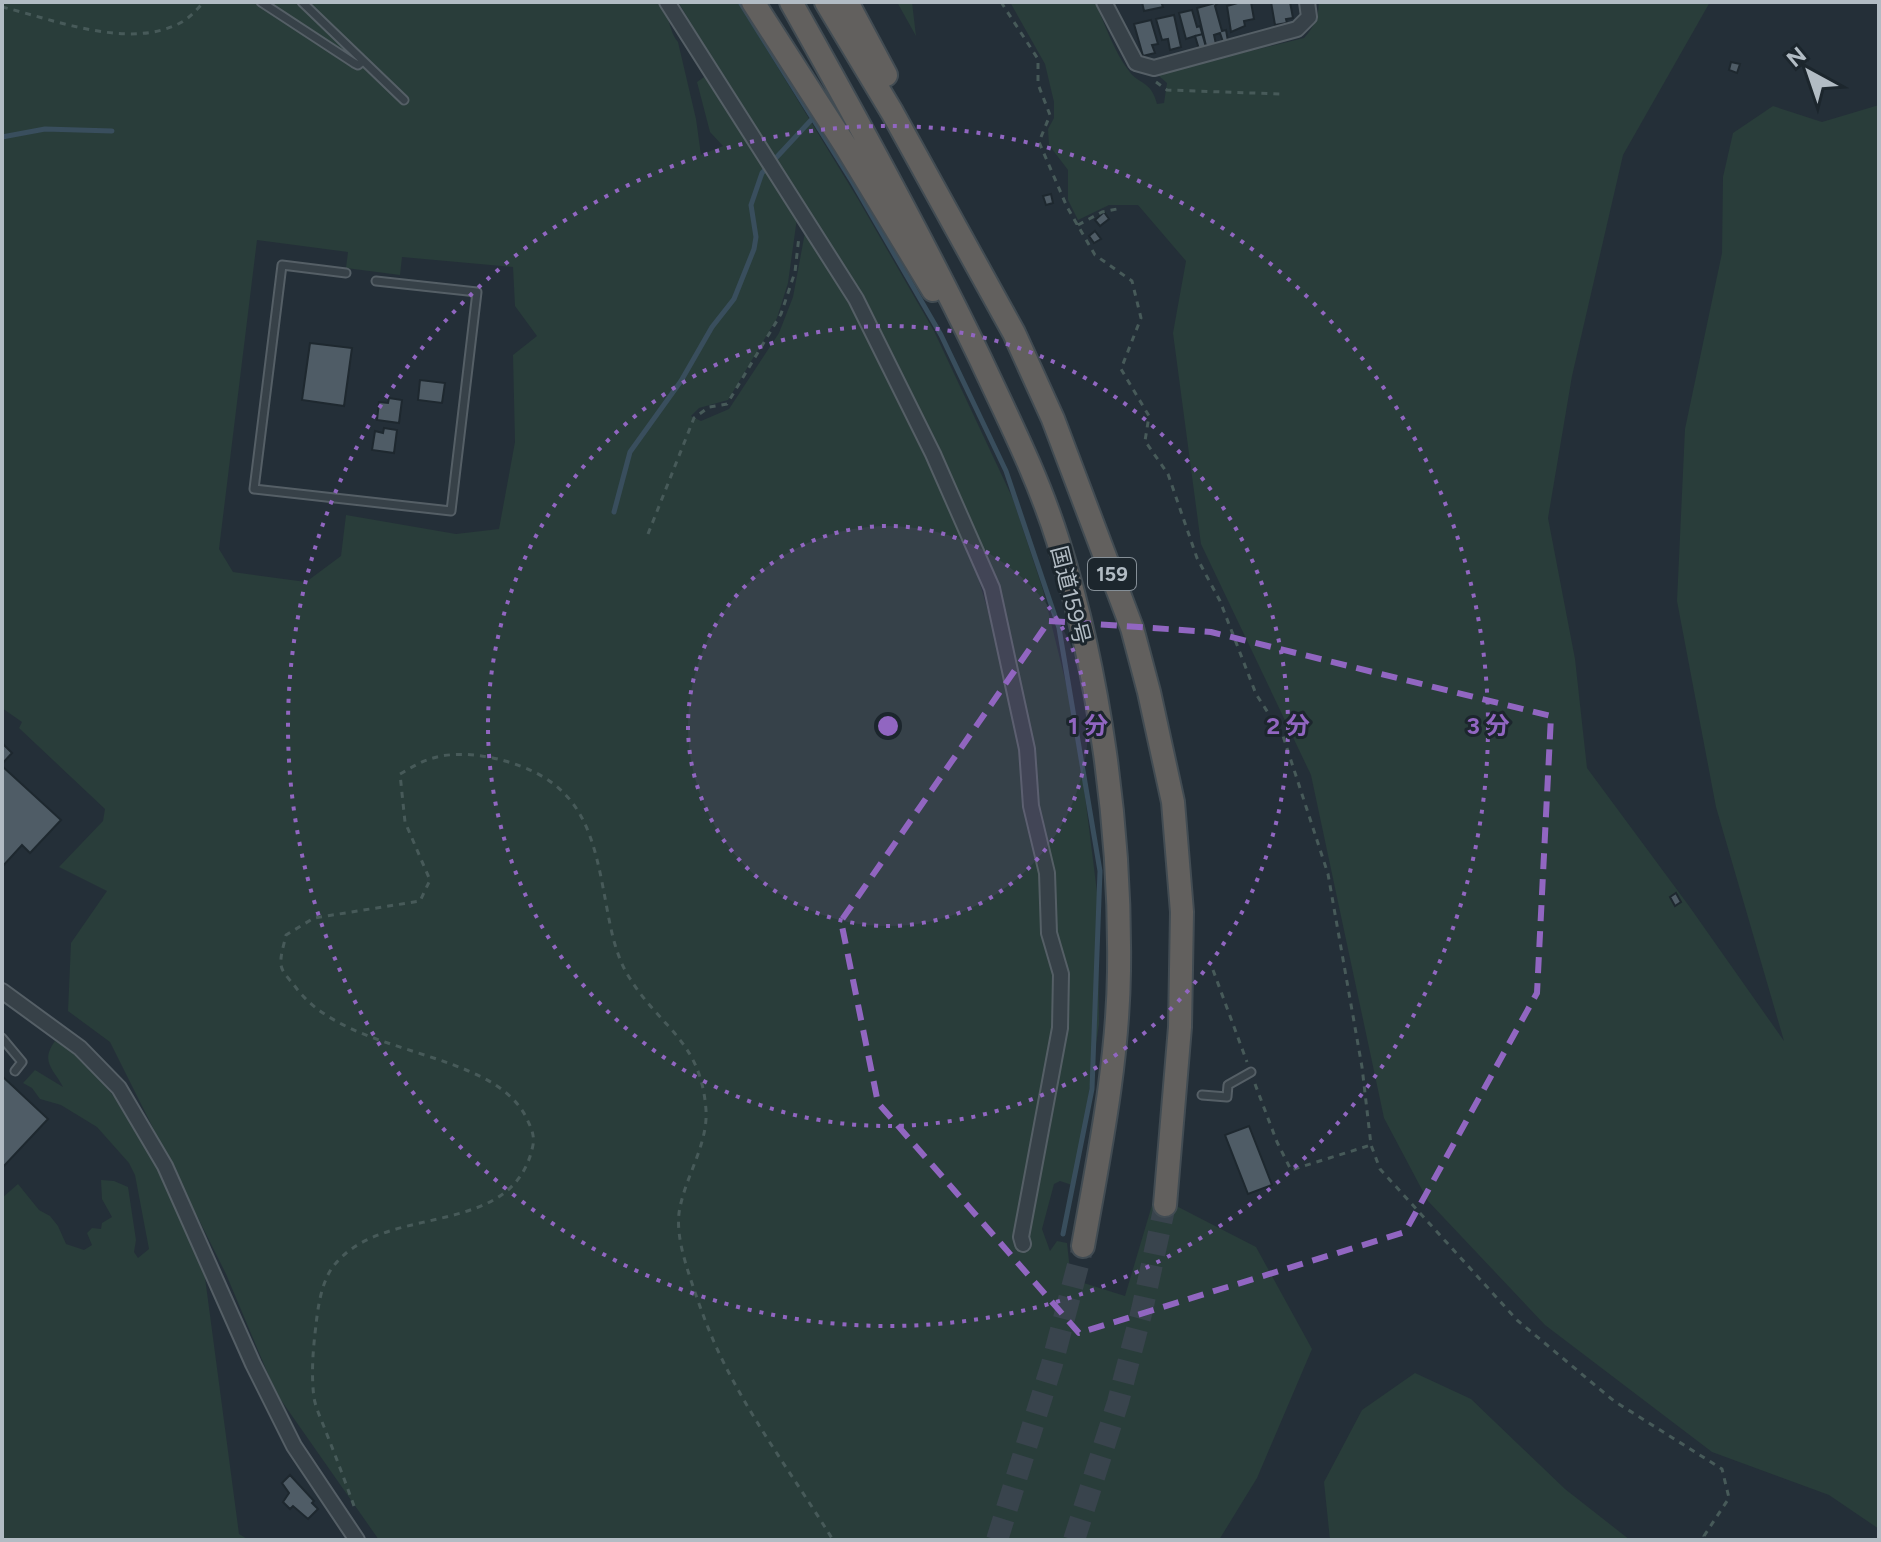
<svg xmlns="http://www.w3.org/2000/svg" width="1881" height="1542" font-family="Figtree,'Noto Sans JP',sans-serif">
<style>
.green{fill:#293d3a;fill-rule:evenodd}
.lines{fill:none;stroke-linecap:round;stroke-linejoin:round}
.stream{stroke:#394e5d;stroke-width:5}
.building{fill:#4f5c66;stroke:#1e282f;stroke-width:2}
.trunk-tunnel{stroke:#39444d;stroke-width:22;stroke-dasharray:22 11;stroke-linecap:butt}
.service-casing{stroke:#555f66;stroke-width:11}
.minor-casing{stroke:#555f66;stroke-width:18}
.trunk-casing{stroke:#424c53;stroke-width:26}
.path{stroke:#475a59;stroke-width:3;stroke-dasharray:6 6;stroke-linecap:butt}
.service{stroke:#374148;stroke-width:7}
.minor{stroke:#374148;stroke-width:14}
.trunk{stroke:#62605e;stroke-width:22}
.marked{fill:none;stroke:#9166c1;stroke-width:6;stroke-dasharray:16 10;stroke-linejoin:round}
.ring{fill:none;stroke:#9166c1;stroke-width:4;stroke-dasharray:4 8}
.labels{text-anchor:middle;stroke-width:6;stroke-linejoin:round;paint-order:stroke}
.shield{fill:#1c262d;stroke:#858f97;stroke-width:2}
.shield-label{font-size:20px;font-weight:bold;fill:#b2bcc4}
.street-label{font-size:22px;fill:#b2bcc4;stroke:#1c262d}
.centre{fill:#9166c1;stroke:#1c262d;stroke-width:4}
.ring-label{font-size:24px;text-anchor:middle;font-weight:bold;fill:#9166c1;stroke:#1c262d;stroke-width:6;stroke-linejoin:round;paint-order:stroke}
</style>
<rect width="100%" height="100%" fill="#242f38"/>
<path class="green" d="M2 2H661C669 14 669 32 678 42L696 119 701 155 723 146 710 132 697 82 707 75 797 218 788 283 777 318 728 400 699 408 691 416 701 421 729 409 779 333 793 297 806 227 847 293 910 420 973 560 1003 662 1022 756 1037 848 1043 916 1058 991 1021 1218 1027 1237 1050 1130 1064 1008 1051 866 985 560 928 427 881 335 678 2H738L858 199 934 331 1013 499 1043 590 1076 724 1098 900 1099 1024 1075 1186 1060 1181 1054 1184 1042 1229 1050 1251 1057 1241 1067 1243 1071 1279 1125 1296 1155 1195 1256 1247 1312 1349 1257 1478 1219 1540H379L276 1393 226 1274 110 1042 68 1011 71 943 107 891 59 867 103 821 105 809 19 728 22 722 2 708ZM257 240 348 252 346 268 400 275 402 257 513 267 515 306 537 336 513 355 515 442 499 529 456 534 346 515 341 556 306 582 233 572 219 549Z
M897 2H912L916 36Z
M1010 2H1095C1105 24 1114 52 1129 71 1139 85 1151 80 1157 104L1164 103 1167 83 1159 76 1162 72 1304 38C1315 26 1318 18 1319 2H1710L1623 155 1572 376 1548 518 1575 659 1587 768 1689 906 1784 1041 1716 807 1677 601 1685 429 1722 253 1723 177 1733 133 1773 106 1822 122 1879 105V1529L1829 1495 1712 1452 1545 1325 1428 1201 1384 1118 1311 775 1201 544 1173 333 1186 261 1138 205H1109L1078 220 1068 200V170L1049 145 1048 129 1054 118V102L1045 64Z
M55 1041 78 1055 139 1125 204 1270 239 1534 249 1540H2V1198L18 1184 39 1210 50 1216 58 1226 66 1244 84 1250 92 1245 87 1233 92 1228 101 1229 102 1223 112 1217 102 1199 101 1180 114 1181 128 1187 136 1240 134 1252 138 1258 149 1249 135 1175 129 1163 97 1127 61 1105 40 1099 32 1088 23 1083 35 1070 63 1087C53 1068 40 1062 55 1041Z
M1415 1373 1471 1399 1565 1489 1630 1540H1330L1324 1482 1362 1410Z"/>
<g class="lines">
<path class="stream" d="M740 2 853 183 941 335 1006 471 1059 628 1100 871 1092 1089 1063 1234
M2 137 45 129 112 131
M614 512 630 452 681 381 712 327 734 299 754 249 756 237 751 205 762 173 813 118"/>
</g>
<path class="building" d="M1142 2H1161L1163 7 1144 11Z
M1219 2 1215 6 1222 31 1226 30 1228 41 1223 42 1220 33 1214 35 1216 44 1206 46 1197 8Z
M1241 2H1251L1254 19 1244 21 1245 26 1231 32 1227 6Z
M1271 2H1290L1293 18 1286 19 1287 23 1275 25Z
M1192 10 1197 27 1200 26 1206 47 1199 49 1195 36 1186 39 1179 13Z
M1174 15 1181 47 1170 50 1168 39 1162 40 1156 19Z
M1151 20 1158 44 1152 45 1155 53 1143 56 1134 24Z
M1203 34 1206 47 1199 49 1195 36Z
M1731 62 1740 64 1737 73 1729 70Z
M1051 194 1053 203 1046 205 1043 196Z
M1104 212 1109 219 1100 226 1095 220Z
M1095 231 1101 239 1094 243 1089 236Z
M310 343 352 348 344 406 302 400Z
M420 380 445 383 442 403 418 400Z
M389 398 402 400 399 423 377 420 379 402 388 403Z
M384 428 397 430 394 453 372 450 375 431 383 433Z
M2 743 12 753 2 764Z
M2 766 61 820 30 853 22 845 2 867Z
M1676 893 1681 902 1675 906 1670 897Z
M2 1076 48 1119 2 1168Z
M1249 1126 1272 1185 1248 1194 1225 1135Z
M290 1475 314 1501 312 1503 318 1509 308 1519 293 1506 290 1509 283 1502 289 1493 282 1483Z"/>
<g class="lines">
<path class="trunk-tunnel" d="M997 1540 1052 1364 1083 1246
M1074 1540 1118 1402 1142 1310 1165 1205"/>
<defs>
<path id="service" d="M261 2 354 63 358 65 363 61
M302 2 404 100
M346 273 282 265 254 489 451 511 477 292 376 281
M2 1038 22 1062 15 1071
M1202 1095 1227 1097 1228 1085 1251 1072"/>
<path id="minor" d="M667 2 856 299 933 454 992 588 1027 749 1031 806 1047 873 1049 933 1061 974 1060 1028 1021 1237 1023 1244
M1104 2 1136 63 1154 68 1297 29 1309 17 1307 2
M2 991 80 1048 119 1088 165 1166 253 1364 294 1446 357 1540"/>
<path id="trunk" d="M753 2 845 145 933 290
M791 2C857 119 922 237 980 358 1008 418 1038 477 1058 541 1100 674 1121 831 1119 971 1118 1063 1099 1155 1083 1246
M826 2 892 112 1014 333 1053 419 1132 628 1149 692 1173 802 1182 912 1180 1027 1165 1205
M847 2 886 75"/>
</defs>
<use href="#service" class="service-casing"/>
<use href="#minor" class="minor-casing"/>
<use href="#trunk" class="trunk-casing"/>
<path class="path" d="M1001 2 1038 59V84L1050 115 1039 142 1067 207 1095 255 1132 281 1141 318 1121 369 1149 416 1145 441 1168 474 1197 558 1220 601 1256 694 1283 736 1328 874 1362 1067 1371 1145 1380 1169 1517 1320 1614 1401 1722 1469 1729 1498 1704 1536 1707 1540
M2 7C56 20 128 50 180 23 190 18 196 10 204 2
M1156 82 1167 90 1281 94
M1078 225 1102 212 1117 209
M648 534 694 418 709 407 727 404 781 314 795 272 799 236
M1213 970 1247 1062
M1255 1084 1277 1142 1291 1170 1371 1145
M354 1506C345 1481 336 1457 326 1432 322 1421 316 1409 314 1398 311 1374 313 1349 316 1325 318 1306 322 1278 336 1263 388 1202 514 1240 533 1145 535 1134 530 1126 526 1117 490 1047 345 1058 294 985 289 979 282 972 281 965 280 955 284 945 286 935L314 918 420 901 430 880 405 822 400 774C409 769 418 763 427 760 450 751 481 754 505 761 587 784 594 839 608 914 612 935 617 958 629 977 660 1028 701 1040 706 1110 708 1142 688 1173 681 1203 675 1224 681 1248 687 1268 695 1293 704 1319 714 1342 745 1412 793 1475 833 1540"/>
<use href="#service" class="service"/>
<use href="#minor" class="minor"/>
<use href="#trunk" class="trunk"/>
</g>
<path class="marked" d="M1049 621 1211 632 1551 716 1537 993 1405 1232 1079 1333 878 1103 841 921Z"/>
<circle cx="888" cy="726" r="200" fill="#9166c1" fill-opacity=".12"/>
<g class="ring">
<circle cx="888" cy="726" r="200"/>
<circle cx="888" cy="726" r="400"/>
<circle cx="888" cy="726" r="600"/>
</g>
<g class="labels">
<rect class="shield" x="1088" y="558" width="48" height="32" rx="6"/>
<g class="shield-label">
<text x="1112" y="581">159</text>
</g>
<g class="street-label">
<text transform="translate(1071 595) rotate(76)" y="8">国道159号</text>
</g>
</g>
<circle cx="888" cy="726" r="12" class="centre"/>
<g class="ring-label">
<text x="1088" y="734">1 分</text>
<text x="1288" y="734">2 分</text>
<text x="1488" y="734">3 分</text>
</g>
<rect width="1881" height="1542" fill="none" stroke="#b2bcc4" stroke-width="8"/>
<g transform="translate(1809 72) rotate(320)" stroke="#1c262d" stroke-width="6" paint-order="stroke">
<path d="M0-6L14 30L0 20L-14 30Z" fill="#b2bcc4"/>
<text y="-12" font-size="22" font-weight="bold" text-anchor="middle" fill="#b2bcc4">N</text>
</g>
</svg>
